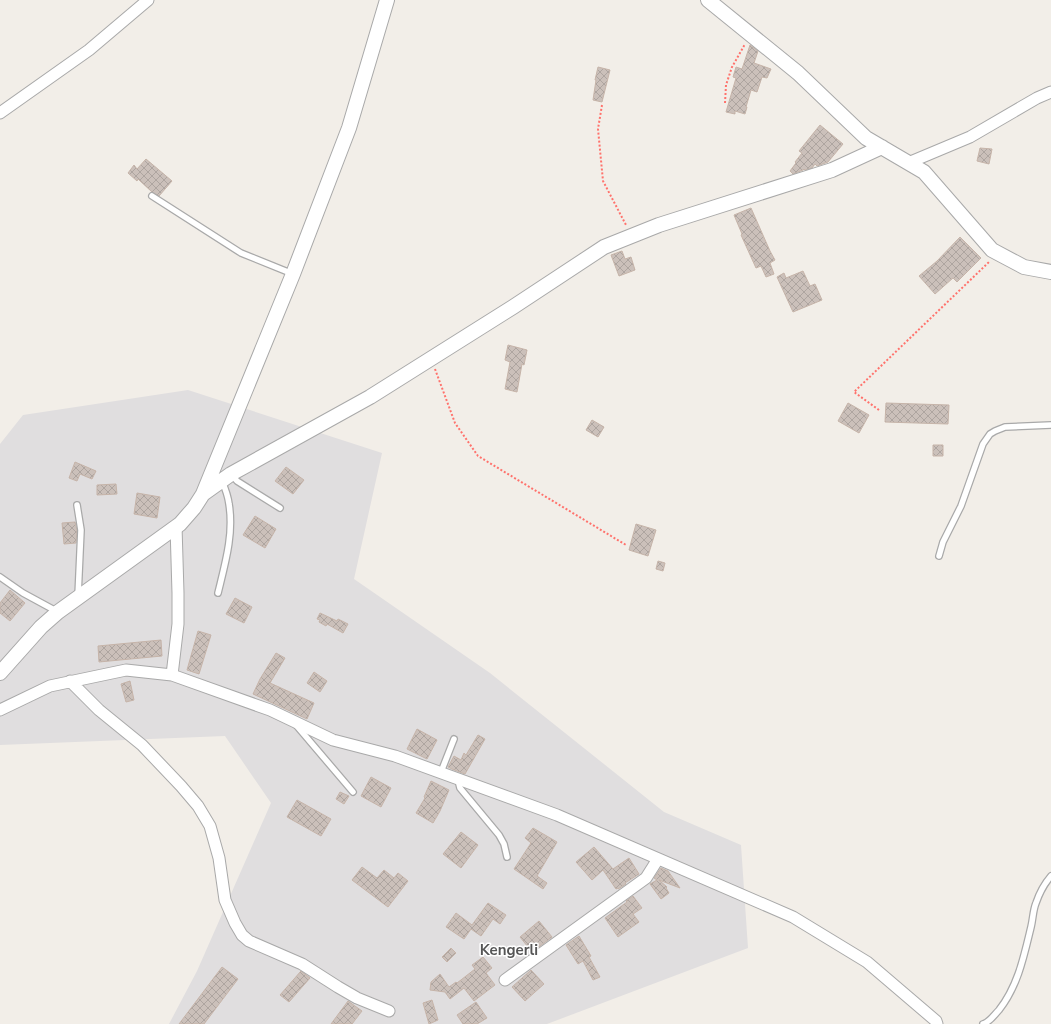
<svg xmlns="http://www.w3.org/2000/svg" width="1051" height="1024" font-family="'Nunito Sans',sans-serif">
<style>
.residential{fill:#e0dedf}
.building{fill:url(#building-cross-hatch);stroke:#c6b4a9}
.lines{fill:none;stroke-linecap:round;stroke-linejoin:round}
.service-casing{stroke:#a9a9a9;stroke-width:8}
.minor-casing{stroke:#a9a9a9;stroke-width:13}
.tertiary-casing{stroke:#a9a9a9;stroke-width:16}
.path{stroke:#ff726c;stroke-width:2;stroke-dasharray:2 2;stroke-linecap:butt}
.service{stroke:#fff;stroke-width:5.5}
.minor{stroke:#fff;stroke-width:11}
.tertiary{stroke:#fff;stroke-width:14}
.labels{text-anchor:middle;stroke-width:3;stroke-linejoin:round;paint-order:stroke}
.neighbourhood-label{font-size:15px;font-weight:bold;fill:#555;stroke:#fff}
</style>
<defs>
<pattern id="building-cross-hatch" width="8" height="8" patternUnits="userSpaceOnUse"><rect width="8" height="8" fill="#cbc0ba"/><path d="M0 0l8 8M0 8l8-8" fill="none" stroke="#aea5a0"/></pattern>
</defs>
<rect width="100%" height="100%" fill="#f2eee8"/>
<path class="residential" d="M188 390 382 453 354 579 490 673 664 812 741 845 748 948 547 1024H169L197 971 271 803 225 736 0 745V444L23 415Z"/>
<path class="building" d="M750 45 758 51 754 63 771 69 767 78 762 77 757 92 751 90 746 107H747L745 114 735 111V114L726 112 736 78 733 77 736 67 742 69Z
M598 67 610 70 602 102 593 100 596 80H595Z
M820 125 843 144 828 162 817 166 815 164 812 168 805 170 804 169 803 170 793 174 790 171 796 163 795 162 802 153 799 151Z
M980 148 992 149 989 164 977 161Z
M146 159 172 181 159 196 152 192 138 179 137 181 128 173 134 165 137 169Z
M751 208 770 251 775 260 770 263 774 274 766 277 761 266 756 268 741 235 742 234 734 215Z
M960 237 981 258 957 282 953 278 935 294 919 276 937 261Z
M622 251 625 259 631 257 635 270 619 276 611 255Z
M803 271 810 286 815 284 822 300 793 312 777 277 784 273 786 278Z
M508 345 527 350 524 365 522 364 517 392 505 389 510 362 505 360Z
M848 403 869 415 859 433 838 421Z
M886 403 949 405 948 424 885 422Z
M592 420 604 427 598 437 586 430Z
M933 445H943V456H933Z
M75 462 96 471 92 479 80 474 77 481 69 478Z
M286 467 304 480 293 494 275 481Z
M116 484 117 494 97 495V485Z
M137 493 160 497 157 518 134 514Z
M255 516 276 529 265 548 243 535Z
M75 522 77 530 76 543 64 544 62 523Z
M636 524 656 530 648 556 629 550Z
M658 561 665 563 663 571 656 569Z
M10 590 25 603 10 621 0 613V603Z
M235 598 252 607 244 623 226 614Z
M320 613 337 621 338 619 348 624 343 633 327 624 326 626 319 622 320 620 317 619Z
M198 631 211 635 199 674 187 670Z
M161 640 162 656 99 662 98 646Z
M276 653 285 658 270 683 314 703 307 719 253 694 260 679Z
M314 672 327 681 320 692 307 683Z
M130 681 134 700 126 702 121 684Z
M417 729 437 740 427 759 407 749Z
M478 735 485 739 465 774 452 769 448 767 454 756 461 760 464 753 466 755Z
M371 777 391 788 381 807 361 796Z
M431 781 449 790 440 811 433 823 416 813 425 798 424 797Z
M340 792 349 796 344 804 336 799Z
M297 800 331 819 321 836 287 817Z
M533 828 557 842 537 876 547 883 543 889 514 869 531 843 525 838Z
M461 832 478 845 461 868 443 854Z
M594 847 613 869 629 858 639 874 625 883 626 884 618 889V888L616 889 603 870 592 880 576 862Z
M362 867 377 878 384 870 394 878 398 873 408 881 388 907 352 880Z
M661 868 668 871 680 888 659 880 667 887 666 888 669 893 661 899 650 884 657 880 654 878Z
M633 896 642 908 633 914 639 922 618 937 605 918 627 902 626 901Z
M488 903 506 915 500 924 493 919 481 936 471 929 464 939 446 927 456 913 472 925Z
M539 921 552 937 532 952 520 937Z
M579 936 591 956 589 957 600 977 593 980 583 961 578 964 566 945Z
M451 948 456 953 447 962 442 957Z
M483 957 492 968 486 973 495 985 474 1001 464 988 450 999 445 992 430 990 431 982 440 974 449 987 456 982 457 983 475 969 472 965Z
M222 967 238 979 204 1024H179Z
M531 970 544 984 525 1001 512 987Z
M301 971 310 978 289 1002 280 995Z
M432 1000 438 1020 429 1024 423 1003Z
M348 1001 362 1011 352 1024H331Z
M476 1002 487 1018 477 1024H463L457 1015Z"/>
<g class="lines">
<defs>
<path id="service" d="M152 196 241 253 293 274
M231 474 237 481 280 508
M77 505 81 530 78 596
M939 556 943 542 961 506 983 444 990 434 995 431 1005 427 1051 425
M0 577 23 593 58 612
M218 593C225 564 234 534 229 504 228 496 225 488 222 481
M296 725 353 792
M441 772 454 739
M459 779V784L460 788 499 835 504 844 507 857
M983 1024C990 1022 994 1015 999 1010 1018 986 1024 956 1031 927 1033 919 1033 910 1036 903 1039 894 1045 883 1051 876"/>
<path id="minor" d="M0 113 89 50 148 0
M908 163 970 137 1037 98 1051 92
M172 675 178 624V593L176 526
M70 681 99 710 142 745 181 786 198 806 210 826 219 858 225 900 235 923 242 935 249 941 302 964 338 987 357 998 389 1011
M0 710 50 686 126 670 172 675 270 710 333 740 395 756 557 815 793 917 867 962 936 1021 937 1024
M505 980 646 878 658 859"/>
<path id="tertiary" d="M708 0 798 73 866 138 924 172 992 250 1024 267 1051 272
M203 494 231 474 370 397 513 307 604 247 659 225 832 170 882 147
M0 673 41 627 58 612 180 524 194 508 203 494 293 274 349 128 387 0"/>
</defs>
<use href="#service" class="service-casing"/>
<use href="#minor" class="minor-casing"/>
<use href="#tertiary" class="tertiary-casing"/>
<path class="path" d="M725 103 726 85 732 67 745 44
M602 105 598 129 603 181 626 225
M435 369 455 423 478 456 626 545
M879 410 854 392 989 262"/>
<use href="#service" class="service"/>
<use href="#minor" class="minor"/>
<use href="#tertiary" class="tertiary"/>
</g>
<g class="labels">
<g class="neighbourhood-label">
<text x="509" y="955">Kengerli</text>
</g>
</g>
</svg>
